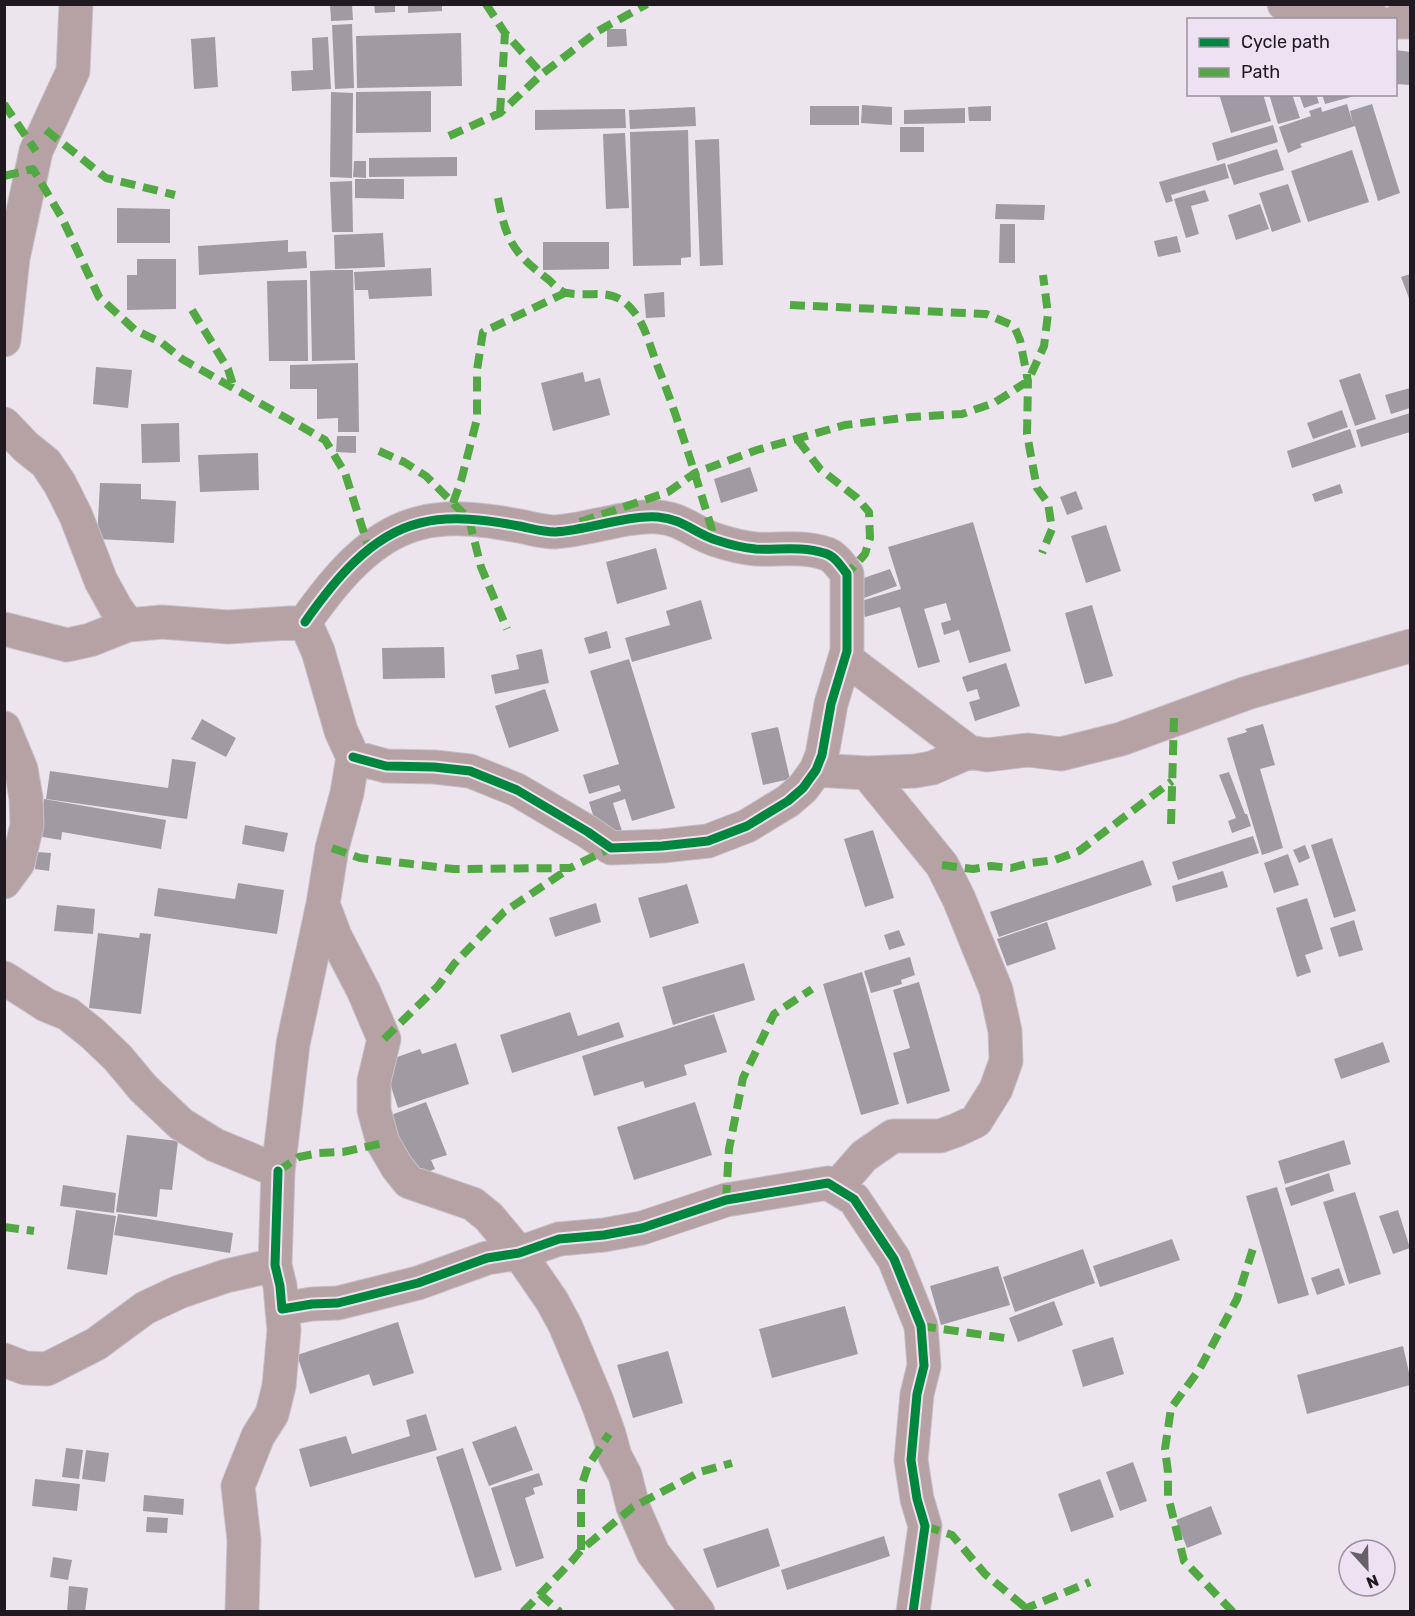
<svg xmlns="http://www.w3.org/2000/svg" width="1415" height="1616" font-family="Rubik,sans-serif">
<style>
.building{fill:#a09ba2}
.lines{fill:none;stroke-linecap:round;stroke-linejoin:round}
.minor-casing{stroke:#c6c1c8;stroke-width:35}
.minor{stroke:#b6a1a5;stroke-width:33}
.quiet{stroke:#52a943;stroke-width:8;stroke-dasharray:15 8;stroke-linecap:butt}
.cycleway-casing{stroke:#ede1f2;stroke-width:13}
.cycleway{stroke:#00873e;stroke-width:9}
</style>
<rect width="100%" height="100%" fill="#ece5ee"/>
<path class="building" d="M330 4H352L353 20 331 21Z
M374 4H395V12L375 13Z
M408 4H442V11L408 13Z
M352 24 354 88 335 89 332 25Z
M607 29H626L627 46 607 47Z
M461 33 462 86 357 88 356 36Z
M215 37 218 87 194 89 191 39Z
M328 37 331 89 292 91 291 71 313 70 312 38Z
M1396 50 1410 52V85L1396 84Z
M431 91V132L356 133V92Z
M331 92 353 93 352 178 330 177Z
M1219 94H1263L1271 121 1231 133Z
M1269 94H1292L1300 118 1278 124Z
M1299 94H1316L1319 103 1304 108Z
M1322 94H1358V95L1325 104Z
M1347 104 1353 124 1350 111 1372 104 1400 193 1378 201 1355 126 1300 144 1302 147 1288 153 1279 127 1311 116 1309 111 1321 107 1322 112Z
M862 105 892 107V125L861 123Z
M810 106H859V125H810Z
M991 106V121H969L968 107Z
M695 107 696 126 630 129 629 110Z
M965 108V123L904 124V110Z
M625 109 626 128 535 130V110Z
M1273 125 1278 142 1217 161 1212 143Z
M900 127H924V152H900Z
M688 130 691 257 681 258V265L633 266 630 132Z
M625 133 629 208 606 209 603 134Z
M719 139 723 265 700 266 695 140Z
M1277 149 1284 170 1234 185 1227 165Z
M1352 150 1369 202 1308 222 1291 171Z
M457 157V176L369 177V158Z
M354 161H366V178L353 177Z
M1225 163 1229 178 1171 195 1173 201 1166 203 1159 182Z
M355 179H404V199L355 198Z
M352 181 353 232H332L330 182Z
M1288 184 1301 222 1272 232 1259 193Z
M1205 190 1209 201 1191 206 1199 234 1186 238 1174 199Z
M996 204 1045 205 1044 220 995 219Z
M1260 204 1269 229 1236 240 1228 215Z
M117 208 170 209V243H117Z
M1000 224H1015V263H999Z
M383 233 385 267 335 269 334 235Z
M1177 236 1181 252 1158 257 1154 241Z
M288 240V252L306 251 307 268 199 275 198 246Z
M543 242H609V269L543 270Z
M137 259H176V309L127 310V275H137Z
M431 268 432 296 369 299 368 290H355L354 272Z
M335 270H353L355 360 312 361 310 271Z
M1410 274V301L1401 277Z
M307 280 308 361H269L267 281Z
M664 292 665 317 646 318 644 294Z
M358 363 359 432H338V418L317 419V389H290V365Z
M96 367 132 370 128 408 93 404Z
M583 372 585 382 600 378 610 415 553 431 541 383Z
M1360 373 1376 419 1355 426 1339 380Z
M1410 388V408L1391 414 1385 395Z
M1342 410 1348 427 1313 439 1307 423Z
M1410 413V432L1361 447 1356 430Z
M179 423 180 462 142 463 141 424Z
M1350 429 1356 447 1292 468 1287 451Z
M337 436H356V453L336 452Z
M258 453 259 490 200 492 198 455Z
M750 467 758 491 721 503 714 479Z
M100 483 141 484V499L176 501 174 543 97 539Z
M1340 484 1343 493 1315 502 1312 494Z
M1076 491 1083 509 1067 515 1060 497Z
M973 522 1011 651 969 663 959 630 944 635 941 623 951 620 946 603 924 609 940 662 918 668 900 607 865 617 861 601 901 589 888 547Z
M1106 525 1121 571 1086 583 1071 536Z
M656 548 667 589 617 604 606 562Z
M890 569 897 586 864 598 858 580Z
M701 600 712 639 632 662 625 638 670 625 666 611Z
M1092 605 1113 676 1085 684 1065 613Z
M607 631 611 648 589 654 584 638Z
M444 647 445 678 383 679 382 648Z
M542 649 549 683 495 694 491 675 519 669 516 655Z
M629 659 675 808 632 821 625 799 613 803 622 831 600 837 589 802 621 791 619 785 589 794 583 775 619 764 590 671Z
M1006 663 1020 706 975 721 969 702 980 699 977 689 967 692 962 677Z
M545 689 559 731 509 748 495 706Z
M202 719 236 738 226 757 191 739Z
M1263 724 1275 765 1260 769 1283 848 1262 855 1227 738 1247 732 1245 729Z
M778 727 790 779 763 785 751 733Z
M172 759 196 762 187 819 46 799 50 771 168 788Z
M1229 772 1245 814H1247L1251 826 1232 833 1228 821 1236 818 1219 775Z
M44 799 166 820 161 849 62 832 61 840 37 836Z
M245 825 288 833 284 852 242 844Z
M873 830 894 898 865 907 844 839Z
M1253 836 1259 853 1178 880 1172 862Z
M1332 838 1356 911 1334 918 1311 845Z
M1305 845 1310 858 1299 863 1293 850Z
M37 852 51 853 49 871 35 869Z
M1288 854 1299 885 1274 893 1264 863Z
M1143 860 1152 885 999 937 990 912Z
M1223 871 1228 887 1176 902 1172 886Z
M238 883 284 890 277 934 154 916 158 888 235 899Z
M687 884 699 923 650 938 638 898Z
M1307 898 1323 949 1305 955 1311 972 1297 977 1276 908Z
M596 903 601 922 555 937 549 918Z
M57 905 95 909 93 934 54 931Z
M1354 920 1363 950 1339 957 1330 928Z
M1047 922 1056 949 1007 966 997 939Z
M899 930 905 945 889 950 884 935Z
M98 933 139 938 140 933 151 934 141 1014 89 1008Z
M910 957 915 975 901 980 902 984 871 993 864 971Z
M744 963 755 1000 673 1025 662 987Z
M862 972 899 1104 861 1115 823 984Z
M919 982 950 1091 907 1104 893 1053 910 1048 893 990Z
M570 1012 578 1036 619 1022 624 1037 512 1073 500 1035Z
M714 1014 727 1052 684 1065 687 1075 645 1088 643 1081 594 1096 582 1056Z
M1383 1042 1390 1062 1341 1079 1334 1059Z
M456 1043 469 1084 398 1108 383 1062 420 1049 422 1054Z
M426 1102 447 1155 431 1160 435 1169 408 1180 383 1118Z
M695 1102 712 1155 634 1180 617 1127Z
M127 1135 178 1141 172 1190 160 1189 157 1217 116 1212Z
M1344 1140 1351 1164 1285 1184 1278 1161Z
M1329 1173 1334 1191 1291 1206 1285 1188Z
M63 1185 116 1193 114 1213 60 1206Z
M1277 1187 1309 1295 1278 1304 1246 1196Z
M1355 1192 1381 1274 1349 1284 1323 1202Z
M76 1210 116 1216 107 1275 67 1269Z
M1398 1210 1410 1248 1393 1254 1379 1216Z
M118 1214 233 1233 230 1253 114 1235Z
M1172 1239 1180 1260 1100 1287 1093 1266Z
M1083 1249 1095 1283 1015 1312 1003 1277Z
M998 1266 1010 1305 941 1325 930 1286Z
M1339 1268 1345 1285 1317 1295 1311 1278Z
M1054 1301 1063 1325 1018 1342 1009 1318Z
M845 1306 858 1354 772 1378 759 1329Z
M398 1322 414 1373 373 1386 369 1374 310 1394 297 1355Z
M1113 1337 1124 1374 1083 1387 1072 1350Z
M1403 1346 1410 1377V1385L1307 1414 1297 1375Z
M668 1351 683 1403 633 1418 617 1365Z
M426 1414 437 1450 310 1487 299 1449 346 1436 352 1454 410 1436 406 1420Z
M516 1426 533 1470 489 1486 472 1442Z
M66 1448 83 1450 79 1479 62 1477Z
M463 1448 502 1570 475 1578 436 1457Z
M86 1450 109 1453 105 1482 82 1479Z
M1133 1462 1147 1501 1120 1511 1106 1472Z
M539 1473 543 1485 533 1488 535 1494 525 1498 544 1558 516 1567 491 1488Z
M35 1479 80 1484 77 1511 32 1506Z
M1100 1479 1114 1517 1071 1532 1058 1494Z
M144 1495 184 1499 183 1515 143 1511Z
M1211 1506 1222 1534 1187 1548 1176 1520Z
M147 1517 168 1518 167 1533 146 1532Z
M768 1528 780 1566 717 1588 703 1549Z
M884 1536 890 1556 787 1590 781 1570Z
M53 1557 72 1560 68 1580 50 1577Z
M69 1586 88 1588 85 1612H67Z"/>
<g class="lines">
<defs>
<path id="minor" d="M1284 4 1375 20
M1396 22H1410
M4 340 13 258 36 151 73 71 76 4
M4 424 26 447 46 463 60 484 76 516 101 581 116 608 128 625
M305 622C333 582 370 535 420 523 452 515 487 520 519 526 530 528 543 532 555 532 589 530 625 515 658 517 683 519 694 533 716 540 728 544 744 548 756 549 778 550 802 546 824 553 834 555 841 566 847 574V651L831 704 822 755 816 770 803 788 788 801 747 826 708 841 662 846 611 848 588 832 517 790 470 771 434 767 386 766 353 757
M4 629 67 645 90 640 128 625 162 622 228 627 305 622
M845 658 969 752 987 755 1028 750 1061 754 1121 739 1247 693 1410 646
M4 728 21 769 26 798 27 825 18 863 4 882
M816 770 867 773 942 865 959 899 996 990 1005 1031 1006 1061 996 1089 976 1121 957 1130 940 1136H893L864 1156 836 1188
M867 773 915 771 932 768 969 752
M323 904 335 936 364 992 384 1039 374 1081V1110L383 1143 397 1167 409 1182 473 1204 489 1217 519 1253 552 1301 565 1325 597 1401 609 1434 615 1456 625 1475 633 1507 653 1553 698 1612
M4 978 46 1005 68 1014 93 1034 118 1058 143 1088 181 1124 215 1145 278 1171 293 1044 323 904 332 848 347 793 353 757 341 731 318 651 305 622
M278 1171 275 1265 280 1286 282 1309 312 1304 338 1303 418 1283 487 1258 519 1253 559 1239 604 1235 642 1228 726 1200 828 1183 854 1199 894 1259 921 1326 924 1366 917 1394 911 1460 917 1499 925 1526 913 1612
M4 1360 25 1368 47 1369 96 1344 145 1308 179 1292 226 1276 275 1265
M242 1612 244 1540 238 1486 258 1436 272 1414 279 1386 284 1330 282 1309"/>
</defs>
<use href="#minor" class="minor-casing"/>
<use href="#minor" class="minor"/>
<path class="quiet" d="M486 4 505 33 542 74 598 31 647 4
M4 104 36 151
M500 113 505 33
M46 130 106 178 175 195
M449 136 500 113 542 74
M4 176 33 169 62 218 99 297 135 330 162 343 182 359 325 440 345 473 369 549
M498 198C506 241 514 254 549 280 554 285 561 292 567 293 595 298 613 285 634 312 645 325 650 346 656 362 679 420 697 480 715 540
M790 305 986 314 1014 326 1020 340 1028 381 1027 434 1033 467 1037 488 1048 503 1052 529 1042 553
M192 310 228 369 234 388
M798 440 820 469 857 498 869 512 870 538 865 554 847 574
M379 451 404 462 426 476 469 519 481 567 507 629
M453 503 461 481 477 419V370L483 332 565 293
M580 522 668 492 695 473 757 450 845 425 911 417 962 414 994 403 1028 381 1044 346 1048 314 1043 275
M1171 824 1174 718
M332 848 360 858 454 869 570 868 611 848
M942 865 973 869 991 866 1011 868 1030 863 1055 860 1079 851 1172 781
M384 1039 438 986 454 964 504 912 570 868
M278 1171 299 1157 319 1153 343 1152 383 1143
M726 1200 729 1149 743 1078 774 1014 812 989
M4 1227 34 1231
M921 1326 1005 1338
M925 1526 952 1535 985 1574 1026 1608
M581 1550V1487L588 1466 609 1434
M540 1594 560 1612
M1022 1610 1090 1582
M523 1612 572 1561 581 1550 633 1507 700 1472 732 1463
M1233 1612 1184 1561 1168 1496V1472L1165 1449 1171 1408 1199 1370 1237 1299 1255 1242"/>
<defs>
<path id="cycleway" d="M305 622C333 582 370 535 420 523 452 515 487 520 519 526 530 528 543 532 555 532 589 530 625 515 658 517 683 519 694 533 716 540 728 544 744 548 756 549 778 550 802 546 824 553 834 555 841 566 847 574V651L831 704 822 755 816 770 803 788 788 801 747 826 708 841 662 846 611 848 588 832 517 790 470 771 434 767 386 766 353 757
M278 1171 275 1265 280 1286 282 1309 312 1304 338 1303 418 1283 487 1258 519 1253 559 1239 604 1235 642 1228 726 1200 828 1183 854 1199 894 1259 921 1326 924 1366 917 1394 911 1460 917 1499 925 1526 913 1612"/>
</defs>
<use href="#cycleway" class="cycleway-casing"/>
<use href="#cycleway" class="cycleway"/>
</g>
<rect width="1415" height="1616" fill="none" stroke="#1e1a20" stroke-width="12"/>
<rect x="1187" y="18" width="210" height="78" fill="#ede1f2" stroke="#9a919e" stroke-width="1.5"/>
<rect x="1199" y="38" width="30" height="9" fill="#00873e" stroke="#9a919e" stroke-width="1.5"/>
<text x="1241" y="48" font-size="18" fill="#1e1a20">Cycle path</text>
<rect x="1199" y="68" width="30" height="9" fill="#52a943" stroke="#9a919e" stroke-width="1.5"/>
<text x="1241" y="78" font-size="18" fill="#1e1a20">Path</text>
<g transform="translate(1367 1568) rotate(158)"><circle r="28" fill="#ede1f2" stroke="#9a919e" stroke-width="1.5"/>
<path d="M0-4.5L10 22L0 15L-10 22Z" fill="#666168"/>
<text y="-9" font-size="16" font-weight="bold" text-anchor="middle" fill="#1e1a20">N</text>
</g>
</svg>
